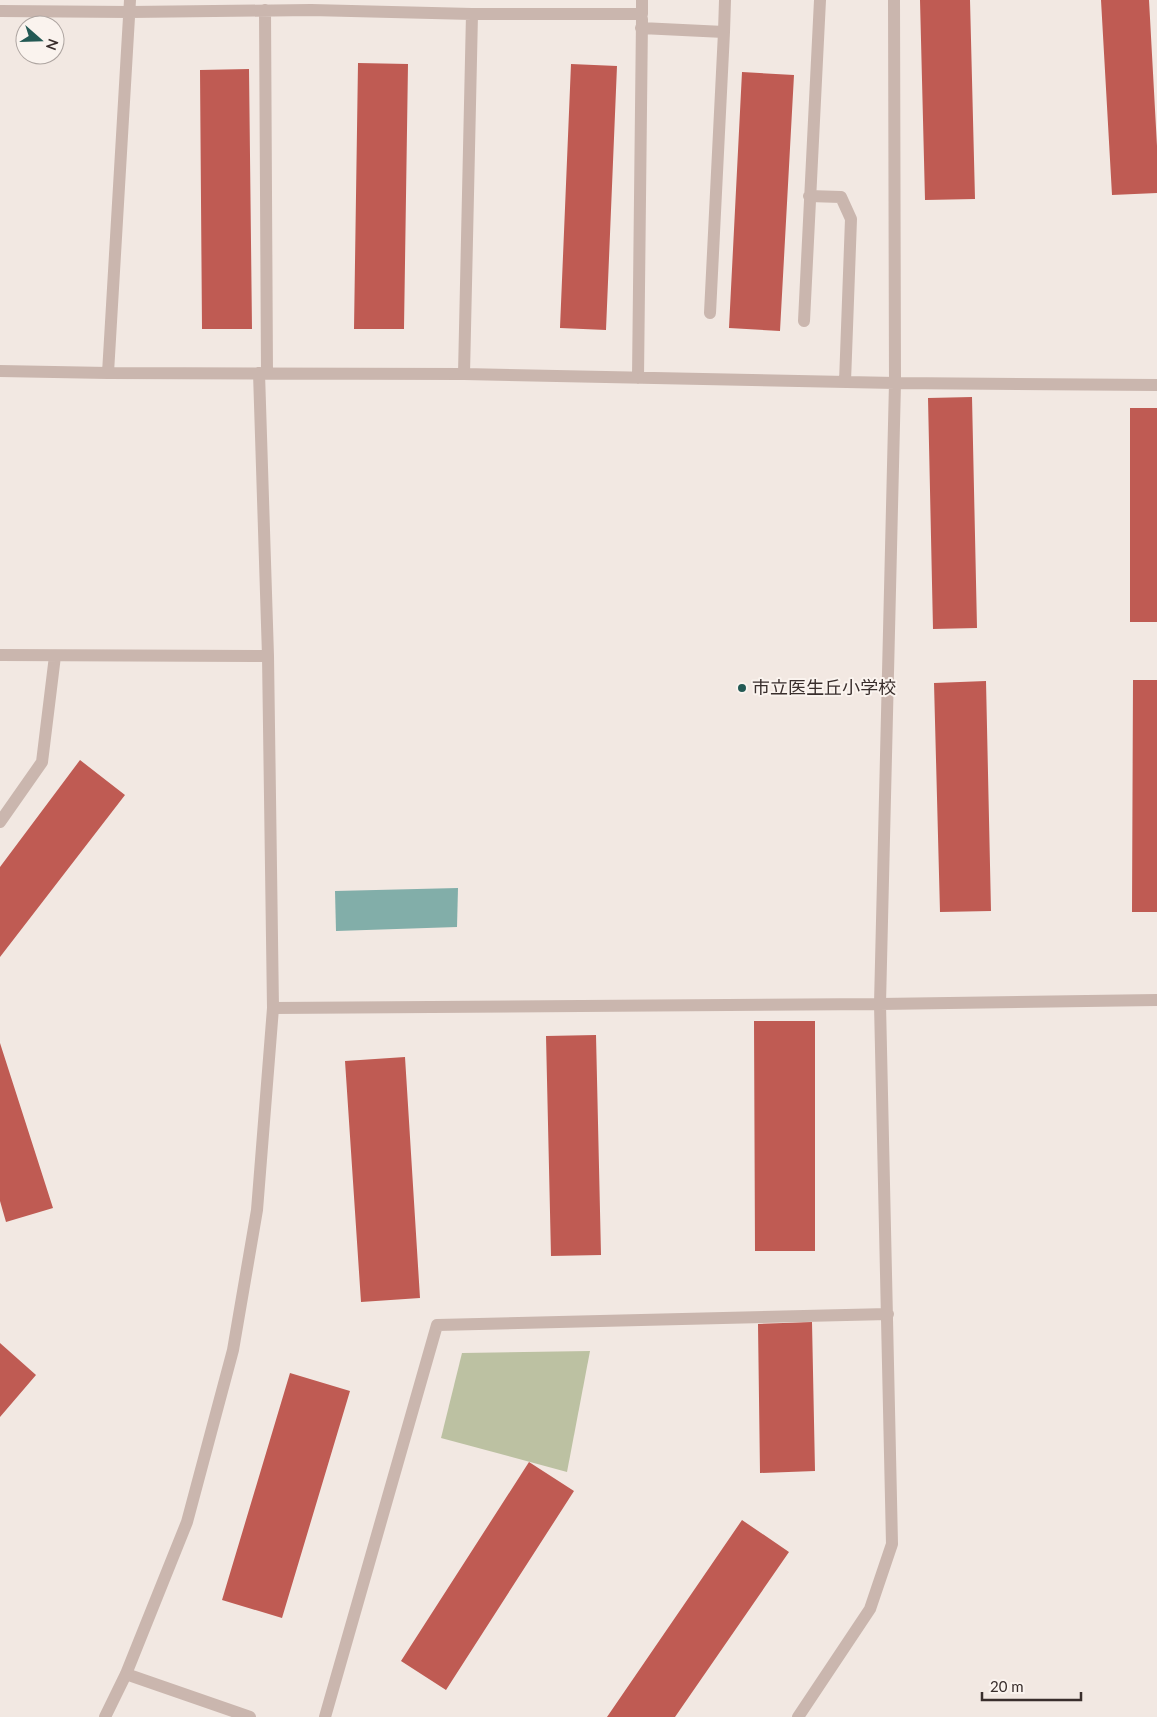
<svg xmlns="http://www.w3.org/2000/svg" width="1157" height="1717" font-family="Lato,'Noto Sans JP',sans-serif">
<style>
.green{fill:#bcc1a2}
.water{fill:#82aea9}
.building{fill:#bf5b53}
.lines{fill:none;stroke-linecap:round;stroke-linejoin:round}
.minor{stroke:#cab6ae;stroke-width:12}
.poi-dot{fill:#235954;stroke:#faf3ee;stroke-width:2}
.labels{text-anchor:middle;stroke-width:4;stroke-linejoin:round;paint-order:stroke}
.poi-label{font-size:18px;fill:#392e2c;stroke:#faf3ee;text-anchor:start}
</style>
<rect width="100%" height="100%" fill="#f2e8e2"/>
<path class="green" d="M590 1351 567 1472 441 1438 462 1353Z"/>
<path class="water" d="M458 888 457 927 336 931 335 891Z"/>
<path class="building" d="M920 0H970L975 199 925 200Z
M1101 0H1149L1157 146V193L1112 195Z
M358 63 408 64 404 329H354Z
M571 64 617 66 606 330 560 328Z
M249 69 252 329H202L200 70Z
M742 72 794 75 780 331 729 328Z
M972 397 977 628 933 629 928 398Z
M1130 408H1157V622H1130Z
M1133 680H1157V912H1132Z
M986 681 991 911 940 912 934 683Z
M80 760 125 795 0 957V867Z
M754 1021H815V1251H755Z
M596 1035 601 1255 551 1256 546 1036Z
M0 1043 53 1208 6 1222 0 1201Z
M405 1057 420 1298 361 1302 345 1061Z
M812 1322 815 1471 760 1473 758 1324Z
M0 1343 36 1375 0 1417Z
M290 1373 350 1391 282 1618 222 1600Z
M529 1462 574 1491 446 1690 401 1661Z
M742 1520 789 1552 675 1717H607Z"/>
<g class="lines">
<path class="minor" d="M265 10 267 373
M0 11 130 12 311 10 472 14H642V0
M641 28 724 32 710 313
M724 32 725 0
M809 196 841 197 851 219 845 382
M804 321 820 0
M0 371 108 373 464 374 895 383 1157 385
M108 373 130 0
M464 374 472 14
M638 378 642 19
M0 655 268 656
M0 822 42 762 55 656
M273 1008 880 1004 1157 1000
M126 1674 250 1717
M105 1717 126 1674 187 1522 233 1350 257 1210 273 1008 268 656 259 373
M325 1717 437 1325 888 1314
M798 1717 870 1609 892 1544 880 1004 895 383 894 0"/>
</g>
<circle class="poi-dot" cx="742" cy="688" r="5"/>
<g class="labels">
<g class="poi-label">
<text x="752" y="694">市立医生丘小学校</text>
</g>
</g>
<g transform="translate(40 40) rotate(110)"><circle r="24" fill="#faf3ee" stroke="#ada4a0"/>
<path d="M0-4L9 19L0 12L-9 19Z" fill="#235954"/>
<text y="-8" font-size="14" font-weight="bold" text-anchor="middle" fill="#392e2c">N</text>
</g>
<path d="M982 1692v8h99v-8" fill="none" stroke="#392e2c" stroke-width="2.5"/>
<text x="990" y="1692" font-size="15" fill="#392e2c" stroke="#faf3ee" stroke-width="4" paint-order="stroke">20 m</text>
</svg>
